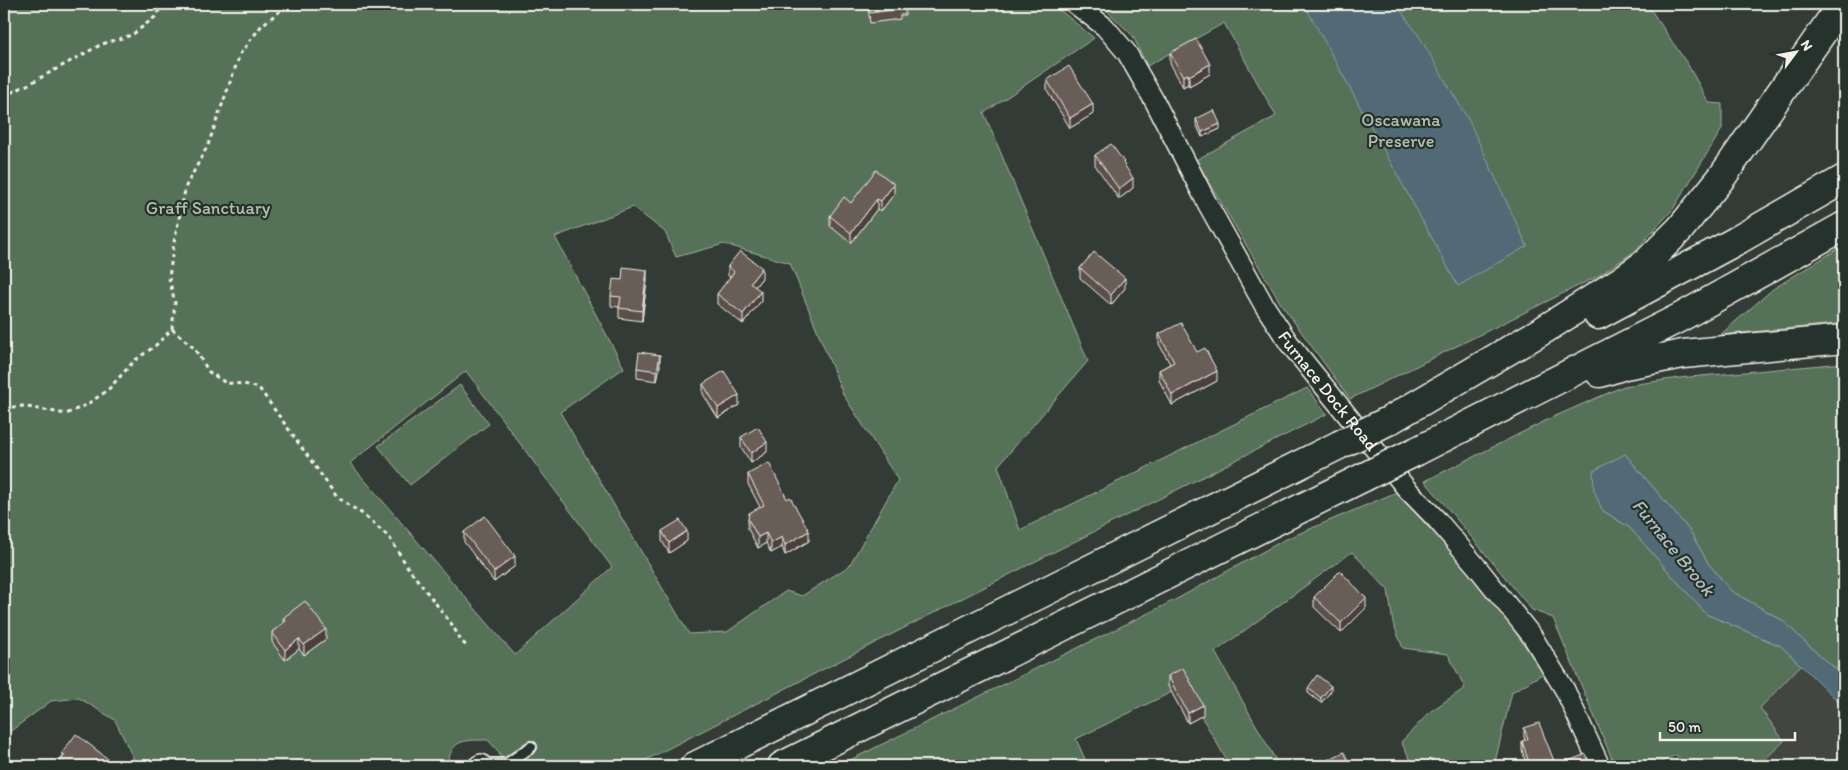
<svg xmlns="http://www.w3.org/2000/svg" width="1848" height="770" font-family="Itim,sans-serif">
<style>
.built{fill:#434540}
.green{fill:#557158;stroke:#a4b1a0;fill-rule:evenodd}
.water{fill:#516a76;stroke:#92a0a4}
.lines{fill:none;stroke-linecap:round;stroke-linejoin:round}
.service-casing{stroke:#f4f1e8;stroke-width:14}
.minor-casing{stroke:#f4f1e8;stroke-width:22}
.motorway-casing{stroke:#f4f1e8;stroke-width:31}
.path{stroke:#f4f1e8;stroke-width:3;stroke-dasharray:4 4;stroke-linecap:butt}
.service{stroke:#26332d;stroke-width:10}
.minor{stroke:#26332d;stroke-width:19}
.motorway{stroke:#26332d;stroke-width:28}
.motorway-bridge-casing{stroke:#f4f1e8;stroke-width:31;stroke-linecap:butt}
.motorway-bridge{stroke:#26332d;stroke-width:28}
.wall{fill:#5a504c;stroke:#f4f1e8}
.shaded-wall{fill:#4a413e;stroke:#f4f1e8}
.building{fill:#695d58;stroke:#f4f1e8}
.labels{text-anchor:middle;stroke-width:4.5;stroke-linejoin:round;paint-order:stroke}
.park-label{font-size:18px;fill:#b4beae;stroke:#26332d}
.street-label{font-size:18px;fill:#f4f1e8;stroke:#26332d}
.water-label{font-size:19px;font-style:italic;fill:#b3bbba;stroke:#26332d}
</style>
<rect width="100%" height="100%" fill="#333b36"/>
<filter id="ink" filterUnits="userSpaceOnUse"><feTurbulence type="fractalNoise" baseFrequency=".02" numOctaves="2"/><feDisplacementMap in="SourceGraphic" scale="10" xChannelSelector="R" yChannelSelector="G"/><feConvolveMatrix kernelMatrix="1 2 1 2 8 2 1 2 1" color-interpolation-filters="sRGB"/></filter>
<g filter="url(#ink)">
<path class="built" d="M1801 665 1844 707V766H1758L1783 741 1760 708Z"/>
<path class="green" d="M4 4H1048L1061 11 1094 38 984 113 1088 361 998 466 1020 530 1307 388 1327 414 953 603 634 766H504L498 751 488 740C462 740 452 739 447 766H137L115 720 79 698 51 701 4 736ZM633 207 665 232 676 257 724 244 790 263 843 394 898 480 849 566 802 596 786 591 727 632 689 634 560 412 624 368 555 237ZM466 371 612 567 515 655 350 463Z
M1100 4H1647L1688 65 1709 103 1722 104V129L1673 209 1635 251 1598 276 1350 399 1281 304 1196 160 1276 116 1224 23 1147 66 1133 36Z
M1844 245V323L1720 335 1773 289Z
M1844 363V675L1822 658 1782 620 1731 591 1708 563 1690 531 1625 454 1602 510 1630 528 1706 614 1781 646 1801 665 1760 708 1784 741 1758 766H1687L1676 755 1653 766H1615L1553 618 1532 610 1425 481 1551 418 1624 386 1679 378Z
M460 385 489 424 410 485 378 446Z
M1397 492 1459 561 1506 619 1544 673 1512 692 1494 766H1414L1401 742 1431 711 1465 688 1448 654 1403 648 1393 623 1388 590 1352 552 1215 652 1279 766H1230L1184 686 1076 739 1088 766H838L1175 600 1284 540Z"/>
<path class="water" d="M1304 4H1396L1419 36 1469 121 1527 246 1458 286Z
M1625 454 1690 531 1708 563 1731 591 1782 620 1822 658 1844 675V707L1781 646 1706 614 1630 528 1602 510 1594 490 1593 471Z"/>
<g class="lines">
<defs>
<path id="service" d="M481 764H507L531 747"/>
<g id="minor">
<path id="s1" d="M1075 4 1105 27 1127 53 1155 102 1207 203 1264 305 1289 343 1406 488 1438 521 1477 567 1532 636 1565 690 1600 766"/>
<path d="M478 766 481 764"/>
</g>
<path id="motorway" d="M1598 315 1736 241 1844 179
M1600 373 1625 365 1683 354 1844 339
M1390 420 1545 329 1622 280 1647 262 1680 229 1722 177 1842 4
M1417 451 1681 317 1844 226
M695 766 1339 445
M782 766 1364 477"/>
</defs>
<use href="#service" class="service-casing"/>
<use href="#minor" class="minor-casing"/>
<use href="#motorway" class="motorway-casing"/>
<path class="path" d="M4 96 29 84 102 44 132 35 155 17 163 4
M172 329 194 348 209 372 226 383 244 384 259 388 337 497 364 515 389 537 409 569 453 626 461 641 467 646
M172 329 175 303 169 278 174 242 186 186 208 145 240 54 262 25 284 8 291 4
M4 408 22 406 66 414 86 405 107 391 134 361 155 346 172 329"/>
<use href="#service" class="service"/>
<use href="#minor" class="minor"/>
<use href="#motorway" class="motorway"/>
<defs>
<path id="motorway-bridge" d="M1339 445 1390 420
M1364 477 1417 451"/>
</defs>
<use href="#motorway-bridge" class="motorway-bridge-casing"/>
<use href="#motorway-bridge" class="motorway-bridge"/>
</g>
<path class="wall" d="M856 4H905V15H900V19L870 23 868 7 857 8Z
M1170 53 1210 74 1189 86 1188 84 1183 87 1170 63Z
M1047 80 1093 114 1070 128 1047 90Z
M1196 119 1220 129 1202 137 1196 124Z
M1095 155 1124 165 1133 188 1119 199 1095 165Z
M894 194 881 211 877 209 851 243 830 226V216L851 203Z
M728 266 762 278 755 287 761 301 743 324 717 304V294L730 278 728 276Z
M1080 268 1125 288 1111 305 1080 278Z
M622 280H647L642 321 619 318V307L611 306V296Z
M1159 334 1197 352 1217 381 1172 405 1159 380V370L1170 364 1159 344Z
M660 365 657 381 637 378V368Z
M703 384 739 405 718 418 703 394Z
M741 437 767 452 751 463 741 447Z
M748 474 787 499 809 541 785 555 782 547 771 553 766 543 758 548 748 529V519L760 507 748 484Z
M662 531 687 541 669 553 662 541Z
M464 532 515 566 494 582 464 542Z
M1314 597 1366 608 1341 633 1314 607Z
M283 618 326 639 304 655 299 649 285 660 272 642V632L283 624Z
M1168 676 1203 715 1188 723 1168 686Z
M1308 688 1331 691 1321 703 1308 693Z
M1524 728 1556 766H1591H1527L1522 750V741L1525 740 1524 737Z
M62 753 108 766H57L62 760Z"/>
<path class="shaded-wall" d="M1210 64V74L1189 86V76Z
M1188 74V84L1183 87V76Z
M1093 104V114L1070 128V118Z
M1220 124V129L1202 137V132Z
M1133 178V188L1119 199V189Z
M894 184V194L881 211V201Z
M877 199V209L851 243V233Z
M762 268V278L750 293V283Z
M647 270V280L642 321V311Z
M1125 278V288L1111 305V295Z
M761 291V301L743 324V314Z
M660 355V365L657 381V371Z
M1217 371V381L1172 405V395Z
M739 395V405L718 418V408Z
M767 442V452L751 463V453Z
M687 531V541L669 553V543Z
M809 531V541L785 555V545Z
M766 533V543L758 548V537Z
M782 537V547L771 553V543Z
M515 556V566L494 582V572Z
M1366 598V608L1341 633V623Z
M326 629V639L304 655V645Z
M299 639V649L285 660V650Z
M1331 686V691L1321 703V698Z
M1203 705V715L1188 723V713Z
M108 759V766H102Z"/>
<path class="building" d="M869 4H905V5H900V9L870 13Z
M1196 39 1210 64 1189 76 1188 74 1183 76 1170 53Z
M1069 66 1093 104 1070 118 1047 80Z
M1214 110 1220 124 1202 132 1196 119Z
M1111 144 1124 162 1123 163 1133 178 1119 189 1095 155Z
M876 170 894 184 881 201 877 199 851 233 830 216 844 197 851 203Z
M740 251 762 268 750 283 761 291 743 314 717 294 734 272 728 266Z
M1094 252 1125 278 1111 295 1080 268Z
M623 267 647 270 642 311 619 308 621 297 611 296 613 279 622 280Z
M1181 323 1197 352 1205 348 1217 371 1172 395 1159 370 1174 362 1159 334Z
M639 352 660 355 657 371 637 368Z
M724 371 739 395 718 408 703 384Z
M758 427 767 442 751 453 741 437Z
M769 463 787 499 790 497 809 531 785 545 782 537 771 543 766 533 758 537 748 519 749 513 764 505 748 474Z
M485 516 515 556 494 572 464 532Z
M680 520 687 531 669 543 662 531Z
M1340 571 1366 598 1341 623 1314 597Z
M305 601 326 629 304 645 299 639 285 650 272 632 286 621 283 618Z
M1183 668 1203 705 1188 713 1168 676Z
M1317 675 1331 686 1321 698 1308 688Z
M1539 723 1556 766 1586 754 1591 766H1530L1522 741 1528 739 1524 728Z
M76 734 108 759 102 766H91L86 762 83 766H57L65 755 62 753Z
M1344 752 1351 766H1323L1321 763Z"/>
</g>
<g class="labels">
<g class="park-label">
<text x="1401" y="126">Oscawana<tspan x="1401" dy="21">Preserve</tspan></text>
<text x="208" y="214">Graff Sanctuary</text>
</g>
<g class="street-label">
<text dy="6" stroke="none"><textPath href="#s1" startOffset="466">Furnace Dock Road</textPath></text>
</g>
<g class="water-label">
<text transform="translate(1674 547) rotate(51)" y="7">Furnace Brook</text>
</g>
</g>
<rect width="1848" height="770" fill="none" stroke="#26332d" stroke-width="20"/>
<rect x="10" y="10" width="1828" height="750" fill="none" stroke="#f4f1e8" stroke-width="2" filter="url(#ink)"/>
<g transform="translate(1796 52) rotate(58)" stroke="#26332d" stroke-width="4" paint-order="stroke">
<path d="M0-4L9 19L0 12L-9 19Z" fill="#f4f1e8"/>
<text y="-8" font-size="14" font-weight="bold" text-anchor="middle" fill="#f4f1e8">N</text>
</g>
<path d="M1660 732v8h135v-8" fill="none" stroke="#f4f1e8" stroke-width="2.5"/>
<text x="1668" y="732" font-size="15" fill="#f4f1e8" stroke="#26332d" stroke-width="4" paint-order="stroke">50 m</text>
</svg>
